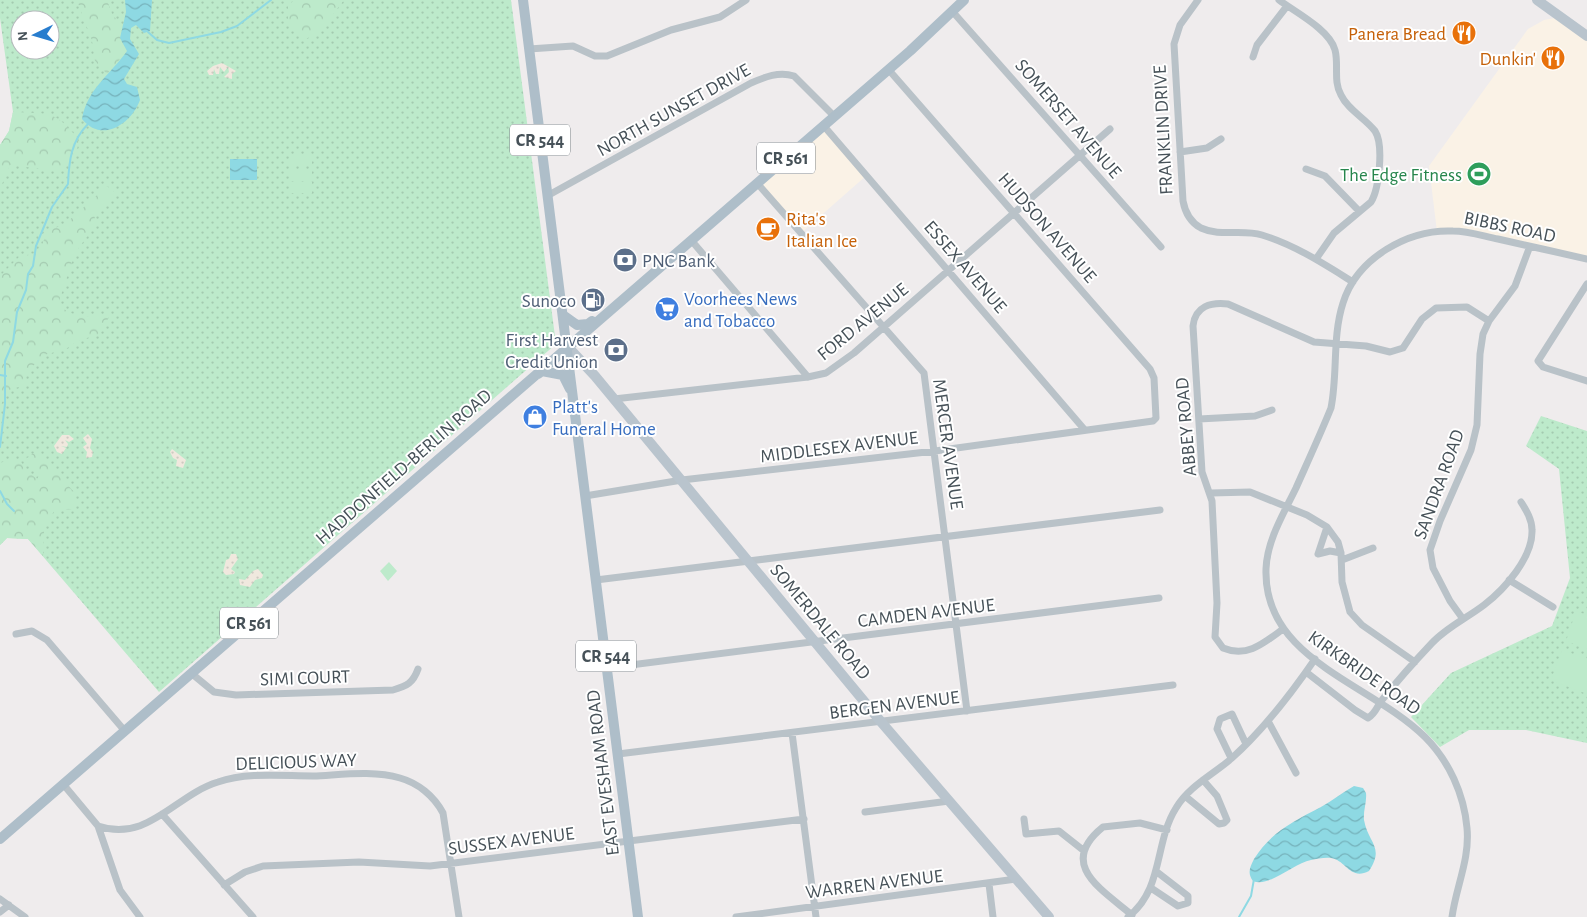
<svg xmlns="http://www.w3.org/2000/svg" width="1587" height="917" font-family="'Alegreya Sans',sans-serif">
<style>
.commercial{fill:#faf2e6}
.grass{fill:url(#grass-dots);fill-rule:evenodd}
.forest{fill:url(#forest-crowns)}
.sand{fill:url(#sand-dots)}
.pitch{fill:#bdeacb}
.water{fill:url(#water-waves)}
.lines{fill:none;stroke-linecap:round;stroke-linejoin:round}
.stream{stroke:#8ed9e3;stroke-width:2}
.street{stroke:#b9c2c8;stroke-width:7}
.secondary{stroke:#b9c4cd;stroke-width:10}
.primary{stroke:#aebec9;stroke-width:10}
.labels{text-anchor:middle;stroke-width:4;stroke-linejoin:round;paint-order:stroke}
.shield{fill:#fff;stroke:#7e858a;stroke-width:1}
.shield-label{font-size:18px;font-weight:bold;fill:#465158}
.food-label{font-size:19px;fill:#c56008;stroke:#fff;text-anchor:end}
.street-label{font-size:19px;fill:#465158;stroke:#fff}
.leisure-label{font-size:19px;fill:#27864d;stroke:#fff;text-anchor:end}
.service-label{font-size:19px;fill:#4e5e75;stroke:#fff;text-anchor:end}
.shop-label{font-size:19px;fill:#366cbe;stroke:#fff;text-anchor:start}
</style>
<defs>
<pattern id="grass-dots" width="8" height="8" patternUnits="userSpaceOnUse" patternTransform="scale(1.25)"><rect width="8" height="8" fill="#bdeacb"/><path d="M2 2h.1M6 6h.1" fill="none" stroke="#a4cab0" stroke-width="1.8" stroke-linecap="round"/></pattern>
<pattern id="forest-crowns" width="20" height="18" patternUnits="userSpaceOnUse" patternTransform="scale(1.25)"><rect width="20" height="18" fill="#bdeacb"/><path d="M2 6a3 3 0 1 1 6 0M12 15a3 3 0 1 1 6 0" fill="none" stroke="#a4cab0"/></pattern>
<pattern id="sand-dots" width="8" height="8" patternUnits="userSpaceOnUse" patternTransform="scale(1.25)"><rect width="8" height="8" fill="#f0e8de"/><path d="M2 2h.1M6 6h.1" fill="none" stroke="#cfc9c1" stroke-width="1.8" stroke-linecap="round"/></pattern>
<pattern id="water-waves" width="16" height="10" patternUnits="userSpaceOnUse" patternTransform="scale(1.25)"><rect width="16" height="10" fill="#8ed9e3"/><path d="M0 5q4-4 8 0t8 0" fill="none" stroke="#76b2bb"/></pattern>
</defs>
<rect width="100%" height="100%" fill="#efeced"/>
<path class="commercial" d="M1560 17 1587 36V259L1461 231 1437 232 1429 166 1528 29 1544 20Z
M823 125 867 175 800 234 757 183Z"/>
<path class="grass" d="M0 0H511L556 344 159 692 28 539 7 538 0 545V145L9 131 13 112 0 18ZM20 20H50V50H20Z
M1541 416 1587 431V743L1526 730H1469L1440 747 1411 717 1451 673 1552 626 1570 578 1559 469 1526 446Z"/>
<path class="forest" d="M77 0H107L112 14 122 26 121 40 127 51 107 74 95 61 92 41Z
M294 0H344L320 31 306 39 288 23V6Z
M13 112C50 114 55 110 79 140L76 154 58 171 10 165 0 189V145L9 131Z
M107 186 115 193 95 214 94 227 75 253 58 304C74 320 89 316 110 315L100 334 77 341 66 349 44 355 27 372 25 385 9 390 0 406V276L19 257 39 252 48 230 64 225Z
M37 451 74 492 76 509 54 511 44 530 43 556 28 539 7 538 0 545V463L8 460 21 462 28 472 37 479 39 476 26 458Z"/>
<path class="sand" d="M222 63 236 71 232 74V79L224 77 229 72 228 67 224 72 220 67 219 74H216L214 69 213 75H209L207 71 213 66Z
M88 434 92 439 90 448 93 452 92 457 86 458 87 452 83 447 87 444 83 438Z
M62 435H69L74 439 69 442 65 440 68 444 67 447 61 446 66 448 62 454 57 452 54 446Z
M172 449 186 460 183 468 176 466 177 460 173 458 170 452Z
M231 554H236L238 559 231 569 235 572 234 574 226 575 223 572 226 560 229 559Z
M258 569 263 575 262 578 255 580 250 587 240 585 239 579 245 580 253 571Z"/>
<path class="pitch" d="M290 155H312V166H290Z
M289 169H312V179H289Z
M289 182H312V193H289Z
M389 562 397 571 388 581 380 571Z
M1576 611 1587 615V649L1566 641Z
M1562 650 1587 659V694L1551 680Z"/>
<path class="water" d="M125 0H152L150 31 144 33 136 25 131 28 130 39 139 54 124 79 127 84 137 87 140 100C131 125 101 143 82 119 87 89 111 74 127 51L120 38 126 12Z
M230 159H257V180H230Z
M1354 786 1363 788 1366 793C1367 802 1363 811 1364 820 1368 843 1385 847 1369 871 1350 881 1346 860 1331 858 1325 857 1317 859 1311 860 1294 863 1269 888 1253 881 1247 873 1250 867 1254 859 1271 832 1294 821 1321 807 1332 801 1343 792 1354 786Z"/>
<g class="lines">
<path class="stream" d="M148 32 157 40 169 43 221 32 237 26 271 0
M0 375 6 376
M0 447 5 404V361L13 342 17 312 26 290 28 274 33 266 36 246 52 207 68 184C69 161 71 141 88 124
M0 491 7 504 14 511
M1239 917 1251 896 1254 879"/>
<path class="street" d="M1198 0 1180 25 1174 44 1183 201C1185 212 1190 222 1201 228 1220 237 1242 229 1262 235 1295 245 1324 264 1353 282
M1279 0C1295 12 1330 30 1335 50 1339 65 1333 81 1341 95 1348 110 1365 118 1375 131 1384 145 1379 189 1371 202L1334 233 1316 259
M952 11 1161 247
M529 49 573 46 595 56H607L671 30 720 17 746 0
M1253 57 1257 45 1287 6
M823 125 1084 429
M1180 152 1207 148 1221 139
M1306 169 1325 176 1359 211
M757 183 924 373 967 711
M547 196 751 83C765 77 779 71 794 76L834 116
M691 240 808 377
M1587 284 1538 361 1543 367 1587 381
M614 399 808 377 826 373 854 353 1110 129
M1199 419 1255 416 1272 410
M1211 493 1250 492 1307 515 1327 527 1338 542 1341 553 1342 582 1350 612 1362 625 1415 662
M585 496 682 480 935 451 1153 421 1156 418 1154 378 1150 369 888 69
M1327 527 1318 554 1330 551 1341 553
M1342 560 1373 548
M596 580 1160 510
M1509 580 1553 607
M1463 619 1450 601 1433 568 1430 550 1440 521 1471 450 1477 425 1480 354 1483 334 1489 321 1515 286 1530 246
M1283 629C1264 643 1247 658 1223 648L1215 637 1217 603 1212 501 1202 472 1193 326C1195 306 1211 302 1228 304L1314 342 1366 346 1390 352 1403 348 1422 319 1436 308 1467 307 1489 321
M16 634 32 631 47 640 124 730
M607 668 1159 598
M1306 672 1355 710 1368 718C1376 713 1377 706 1382 700 1398 680 1415 661 1432 643 1447 627 1467 618 1484 605 1505 589 1533 557 1532 530 1532 519 1526 510 1521 502
M191 673 214 692 236 695 393 690C407 686 413 683 418 669
M1268 721 1296 773
M792 733 816 917
M618 754 1173 685
M1231 758 1217 729 1220 719 1232 714 1246 744
M63 784 98 826 120 890 140 917
M1185 796 1219 824 1224 823 1227 820 1217 796 1203 780
M865 812 949 801
M162 814 253 917
M1024 819 1026 834 1059 831 1083 850
M98 826C148 843 175 795 218 782 247 772 282 776 313 776 340 775 373 770 400 778 418 783 434 796 443 813L459 917
M989 884 993 917
M224 885 245 872 263 866 359 862 430 866 804 819
M1151 888 1178 906 1188 903V896L1157 872
M0 899 25 917
M0 912 9 905
M1132 915C1101 889 1057 864 1103 827L1140 823 1167 830
M736 917 1016 879
M1128 917C1164 889 1154 843 1176 808 1189 786 1214 774 1232 758 1264 729 1291 694 1315 659
M1452 917C1456 887 1470 859 1467 828 1464 794 1449 761 1425 737 1371 683 1263 660 1266 569 1267 540 1284 513 1296 488 1308 461 1320 435 1331 408 1338 373 1332 337 1343 303 1357 258 1408 229 1453 231 1468 231 1483 236 1498 239 1528 246 1557 252 1587 259"/>
<path class="secondary" d="M1537 0 1587 36
M567 346 595 376 882 723 1049 917"/>
<path class="primary" d="M523 0 638 917
M563 315 577 325 588 324 592 321
M538 374 542 371 563 375 570 389
M0 839 910 51 964 0"/>
</g>
<defs>
<symbol id="restaurant-disc" viewBox="-11 -11 22 22"><circle r="9.5" fill="#e8710a" stroke="#fff"/><path d="M-5-6h1v4h1v-4h1v4h1v-4h1v5L-1.5 .5V6h-2V.5L-5-1ZM5-6V6H3V1.5H1.5Q1.5-4 5-6Z" fill="#fff"/></symbol>
<symbol id="stadium-disc" viewBox="-11 -11 22 22"><circle r="9.5" fill="#2e9e5b" stroke="#fff"/><path d="M0-5a6.5 5 0 1 0 0 10a6.5 5 0 1 0 0-10ZM-3.5-1.8h7v3.6h-7Z" fill="#fff"/></symbol>
<symbol id="cafe-disc" viewBox="-11 -11 22 22"><circle r="9.5" fill="#e8710a" stroke="#fff"/><path d="M-5.5-4.5H6V0H3Q3 3.5 0 3.5H-2.5Q-5.5 3.5-5.5 0ZM3-3.2v2h1.7v-2ZM-6 4.5H4V6H-6Z" fill="#fff"/></symbol>
<symbol id="bank-disc" viewBox="-11 -11 22 22"><circle r="9.5" fill="#5c6f8a" stroke="#fff"/><path d="M-6-4H6V4H-6ZM0-2.3a2.3 2.3 0 1 0 0 4.6a2.3 2.3 0 1 0 0-4.6Z" fill="#fff"/></symbol>
<symbol id="fuel-disc" viewBox="-11 -11 22 22"><circle r="9.5" fill="#5c6f8a" stroke="#fff"/><path d="M-5.5-6h7V0h2V4h1.3V-2.5L3-4.5l.8-.8L6-3V5H2.5V1h-1V6h-7ZM-4.2-4.7v3.2H.2V-4.7Z" fill="#fff"/></symbol>
<symbol id="supermarket-disc" viewBox="-11 -11 22 22"><circle r="9.5" fill="#3f7fe0" stroke="#fff"/><path d="M-6-5.5h2.5l.6 2H6L4.5 2H-2.5L-4.4-4H-6ZM-1.5 3.2a1.3 1.3 0 1 0 .1 0ZM3 3.2a1.3 1.3 0 1 0 .1 0Z" fill="#fff"/></symbol>
<symbol id="shop-disc" viewBox="-11 -11 22 22"><circle r="9.5" fill="#3f7fe0" stroke="#fff"/><path d="M-5-2.5h2.3a2.7 3.5 0 0 1 5.4 0H5L5.5 6h-11ZM-1.5-2.5h3a1.5 2.3 0 0 0-3 0Z" fill="#fff"/></symbol>
</defs>
<g fill-rule="evenodd">
<use href="#restaurant-disc" x="1450" y="19" width="28" height="28"/>
<use href="#restaurant-disc" x="1539" y="44" width="28" height="28"/>
<use href="#stadium-disc" x="1465" y="160" width="28" height="28"/>
<use href="#cafe-disc" x="754" y="215" width="28" height="28"/>
<use href="#bank-disc" x="611" y="246" width="28" height="28"/>
<use href="#fuel-disc" x="579" y="286" width="28" height="28"/>
<use href="#supermarket-disc" x="653" y="295" width="28" height="28"/>
<use href="#bank-disc" x="602" y="336" width="28" height="28"/>
<use href="#shop-disc" x="521" y="403" width="28" height="28"/>
</g>
<g class="labels">
<g class="shield">
<rect x="510" y="124.5" width="60" height="31" rx="4"/>
<rect x="757" y="142.5" width="58" height="31" rx="4"/>
<rect x="220" y="607.5" width="58" height="31" rx="4"/>
<rect x="576" y="640.5" width="60" height="31" rx="4"/>
</g>
<g class="shield-label">
<text x="540" y="146">CR 544</text>
<text x="786" y="164">CR 561</text>
<text x="249" y="629">CR 561</text>
<text x="606" y="662">CR 544</text>
</g>
<g class="food-label">
<text x="1446" y="40">Panera Bread</text>
<text x="1536" y="65">Dunkin'</text>
<text x="786" y="225" text-anchor="start">Rita's<tspan x="786" dy="22">Italian Ice</tspan></text>
</g>
<g class="street-label">
<text transform="translate(673 109) rotate(-29)" y="7">NORTH SUNSET DRIVE</text>
<text transform="translate(1069 118) rotate(49)" y="7">SOMERSET AVENUE</text>
<text transform="translate(1162 130) rotate(-93)" y="7">FRANKLIN DRIVE</text>
<text transform="translate(1510 226) rotate(12)" y="7">BIBBS ROAD</text>
<text transform="translate(1048 227) rotate(49)" y="7">HUDSON AVENUE</text>
<text transform="translate(966 266) rotate(49)" y="7">ESSEX AVENUE</text>
<text transform="translate(862 321) rotate(-39)" y="7">FORD AVENUE</text>
<text transform="translate(1185 427) rotate(-95)" y="7">ABBEY ROAD</text>
<text transform="translate(949 444) rotate(82)" y="7">MERCER AVENUE</text>
<text transform="translate(839 446) rotate(-7)" y="7">MIDDLESEX AVENUE</text>
<text transform="translate(403 466) rotate(-41)" y="7">HADDONFIELD-BERLIN ROAD</text>
<text transform="translate(1438 484) rotate(-70)" y="7">SANDRA ROAD</text>
<text transform="translate(926 612) rotate(-7)" y="7">CAMDEN AVENUE</text>
<text transform="translate(821 621) rotate(50)" y="7">SOMERDALE ROAD</text>
<text transform="translate(1365 672) rotate(35)" y="7">KIRKBRIDE ROAD</text>
<text transform="translate(305 677) rotate(-2)" y="7">SIMI COURT</text>
<text transform="translate(894 704) rotate(-7)" y="7">BERGEN AVENUE</text>
<text transform="translate(296 761) rotate(-2)" y="7">DELICIOUS WAY</text>
<text transform="translate(602 773) rotate(-97)" y="7">EAST EVESHAM ROAD</text>
<text transform="translate(511 840) rotate(-7)" y="7">SUSSEX AVENUE</text>
<text transform="translate(874 883) rotate(-7)" y="7">WARREN AVENUE</text>
</g>
<g class="leisure-label">
<text x="1462" y="181">The Edge Fitness</text>
</g>
<g class="service-label">
<text x="642" y="267" text-anchor="start">PNC Bank</text>
<text x="576" y="307">Sunoco</text>
<text x="598" y="346">First Harvest<tspan x="598" dy="22">Credit Union</tspan></text>
</g>
<g class="shop-label">
<text x="684" y="305">Voorhees News<tspan x="684" dy="22">and Tobacco</tspan></text>
<text x="552" y="413">Platt's<tspan x="552" dy="22">Funeral Home</tspan></text>
</g>
</g>
<g transform="translate(35 35) rotate(265)"><circle r="24" fill="#ffffff" stroke="#b5b9bc"/>
<path d="M0-4L9 19L0 12L-9 19Z" fill="#287dce"/>
<text y="-8" font-size="14" font-weight="bold" text-anchor="middle" fill="#465158">N</text>
</g>
</svg>
